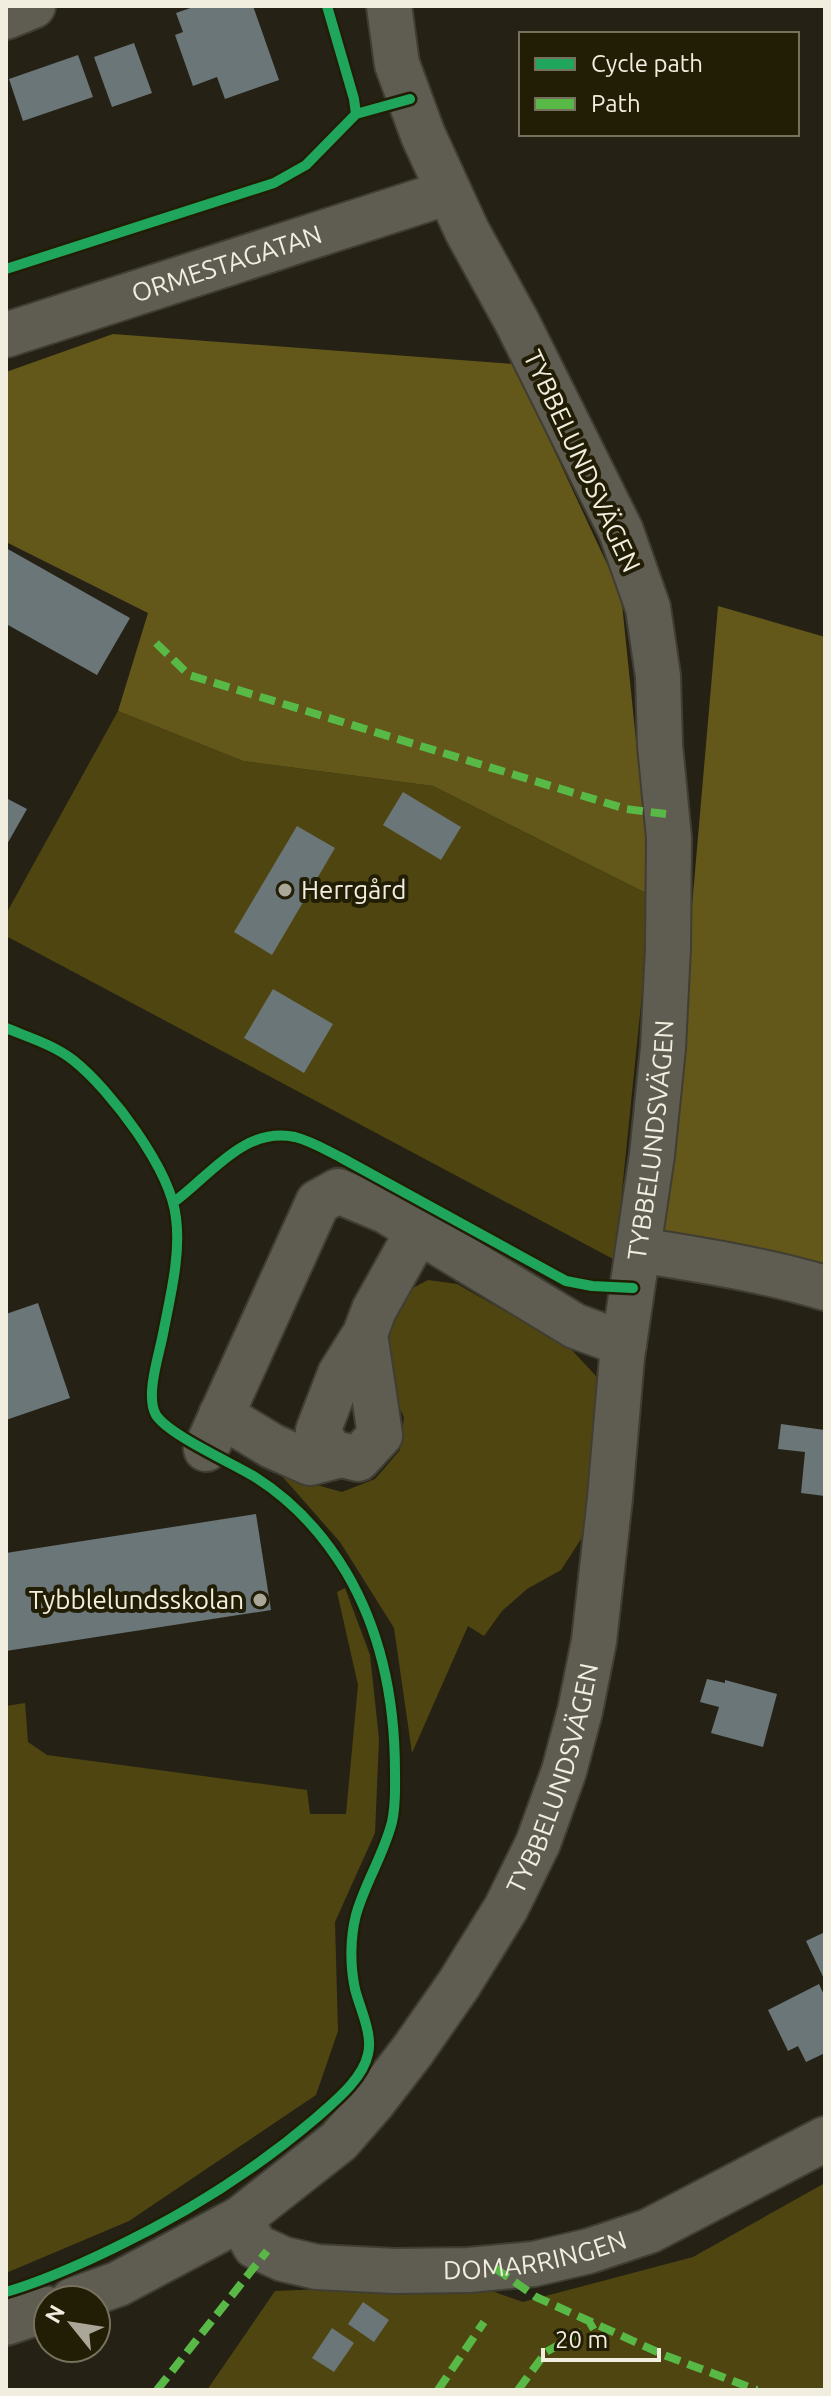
<svg xmlns="http://www.w3.org/2000/svg" width="831" height="2396" font-family="Ubuntu,sans-serif">
<style>
.green{fill:#4f4510}
.forest{fill:#63571a}
.building{fill:#6b7679}
.lines{fill:none;stroke-linecap:round;stroke-linejoin:round}
.minor-casing{stroke:#403e33;stroke-width:48}
.minor{stroke:#5f5c52;stroke-width:44}
.quiet{stroke:#58b947;stroke-width:8;stroke-dasharray:16 8;stroke-linecap:butt}
.cycleway-casing{stroke:#221d05;stroke-width:15}
.cycleway{stroke:#20a55d;stroke-width:10}
.poi-dot{fill:#aaa798;stroke:#221d05;stroke-width:3}
.labels{text-anchor:middle;stroke-width:8;stroke-linejoin:round;paint-order:stroke}
.street-label{font-size:26px;fill:#f1eedf;stroke:#221d05}
.poi-label{font-size:26px;fill:#f1eedf;stroke:#221d05;text-anchor:start}
</style>
<rect width="100%" height="100%" fill="#252215"/>
<path class="green" d="M118 711 243 761 433 786 652 896 615 1260 6 936V914Z
M428 1280 457 1284 570 1348 595 1375 602 1387 585 1533 561 1570 527 1589 502 1611 484 1636 468 1626 412 1753 394 1628 340 1542 281 1475 342 1492 375 1479 400 1450 404 1417 383 1374 391 1328 407 1291Z
M345 1588 370 1655 379 1739 375 1833 335 1922 338 2031 316 2095 129 2221 6 2273V1706L25 1703 28 1742 47 1755 307 1790 310 1814H346L358 1685 337 1592Z
M825 2183V2390H207L275 2291 469 2283 523 2302 693 2257Z"/>
<path class="forest" d="M113 334 514 364 621 594 652 896 433 786 243 761 118 711 148 613 6 542V372Z
M718 606 825 637V1284L663 1241Z"/>
<path class="building" d="M196 6H253L279 80 225 99 217 77 193 86 175 35 183 32 176 13Z
M134 43 152 93 112 107 94 57Z
M78 55 93 97 23 121 9 79Z
M6 548 130 618 97 675 8 625 6 630Z
M403 792 461 827 441 860 383 825Z
M6 798 27 809 6 846Z
M297 826 335 848 272 955 234 932Z
M273 989 333 1024 304 1073 244 1038Z
M38 1303 70 1398 6 1420V1314Z
M781 1424 825 1430V1496L801 1493 805 1452 778 1449Z
M256 1514 271 1610 6 1651V1553Z
M707 1679 725 1683V1680L777 1694 763 1747 711 1733 719 1707 700 1702Z
M825 1932V1981L806 1941Z
M819 1984 825 1997V2053L806 2062 798 2046 788 2051 768 2010Z
M363 2302 389 2320 374 2342 348 2324Z
M332 2328 354 2343 334 2372 312 2358Z"/>
<g class="lines">
<defs>
<g id="minor">
<path d="M6 17 33 6"/>
<path id="s1" d="M6 335 449 192"/>
<path d="M639 1250C702 1260 764 1270 825 1288"/>
<path d="M365 1334 380 1435 358 1459 330 1452 318 1431 340 1374 365 1334 374 1310 418 1231"/>
<path d="M221 1415 272 1446 310 1463 341 1455"/>
<path d="M206 1449 318 1202 338 1191 386 1211 575 1326 624 1344"/>
<path id="s2" d="M240 2219 255 2246 283 2259 317 2267 395 2271 469 2270 534 2264 589 2251 649 2231 825 2139"/>
<path id="s3" d="M73 2300 118 2284 240 2219 339 2141 373 2102 413 2050 459 1984 506 1908 538 1843 564 1771 580 1711 594 1641 610 1498 622 1357 652 1155 663 1048 668 948 669 838 660 745 658 676 648 608 621 531 517 322 467 231 423 135 397 64 389 6"/>
<path d="M6 2323 48 2309"/>
</g>
</defs>
<use href="#minor" class="minor-casing"/>
<use href="#minor" class="minor"/>
<path class="quiet" d="M156 643 189 675 626 809 666 814
M495 2268 536 2297 664 2355 757 2390
M157 2390 267 2251
M438 2390 484 2322
M518 2390 546 2352 595 2324"/>
<defs>
<path id="cycleway" d="M327 6 354 99 356 114
M6 269 274 183 306 165 356 114 410 99
M6 1028C28 1037 54 1045 73 1060 111 1090 171 1170 176 1218 181 1255 170 1297 163 1334 159 1355 145 1396 156 1415 169 1435 232 1463 255 1477 293 1501 323 1534 346 1572 382 1633 395 1702 395 1772 395 1789 396 1805 392 1822 384 1854 365 1883 356 1915 350 1938 350 1966 355 1989 360 2009 373 2034 368 2054 363 2079 334 2102 316 2118 255 2170 187 2213 114 2248 79 2265 44 2281 6 2292
M174 1202C210 1176 244 1126 295 1137 311 1141 326 1150 340 1157L566 1281 592 1286 633 1288"/>
</defs>
<use href="#cycleway" class="cycleway-casing"/>
<use href="#cycleway" class="cycleway"/>
</g>
<g class="poi-dot">
<circle cx="285" cy="890" r="8"/>
<circle cx="260" cy="1600" r="8"/>
</g>
<g class="labels">
<g class="street-label">
<text dy="9" stroke="none"><textPath href="#s1" startOffset="232">ORMESTAGATAN</textPath></text>
<text transform="translate(582 461) rotate(65)" y="9">TYBBELUNDSVÄGEN</text>
<text dy="9" stroke="none"><textPath href="#s3" startOffset="1386">TYBBELUNDSVÄGEN</textPath></text>
<text dy="9" stroke="none"><textPath href="#s3" startOffset="738">TYBBELUNDSVÄGEN</textPath></text>
<text dy="9" stroke="none"><textPath href="#s2" startOffset="316">DOMARRINGEN</textPath></text>
</g>
<g class="poi-label">
<text x="301" y="899">Herrgård</text>
<text x="244" y="1609" text-anchor="end">Tybblelundsskolan</text>
</g>
</g>
<rect width="831" height="2396" fill="none" stroke="#f1eedf" stroke-width="16"/>
<rect x="519" y="32" width="280" height="104" fill="#221d05" stroke="#75715c" stroke-width="2"/>
<rect x="535" y="58" width="40" height="12" fill="#20a55d" stroke="#75715c" stroke-width="2"/>
<text x="591" y="72" font-size="24" fill="#f1eedf">Cycle path</text>
<rect x="535" y="98" width="40" height="12" fill="#58b947" stroke="#75715c" stroke-width="2"/>
<text x="591" y="112" font-size="24" fill="#f1eedf">Path</text>
<g transform="translate(72 2324) rotate(300)"><circle r="38" fill="#221d05" stroke="#75715c" stroke-width="2"/>
<path d="M0-6L14 30L0 20L-14 30Z" fill="#aaa798"/>
<text y="-12" font-size="22" font-weight="bold" text-anchor="middle" fill="#f1eedf">N</text>
</g>
<path d="M543 2348v12h116v-12" fill="none" stroke="#f1eedf" stroke-width="4"/>
<text x="555" y="2348" font-size="24" fill="#f1eedf" stroke="#221d05" stroke-width="6" paint-order="stroke">20 m</text>
</svg>
